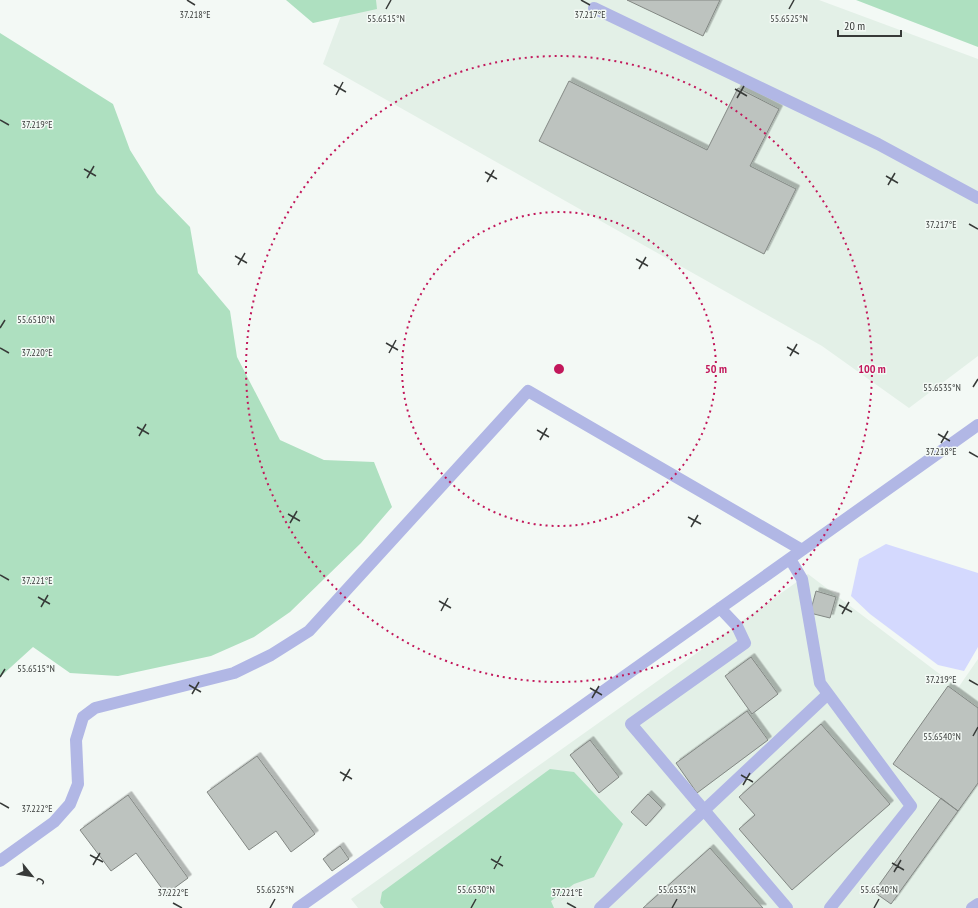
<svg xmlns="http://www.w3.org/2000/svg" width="978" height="908" font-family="'PT Sans Narrow',sans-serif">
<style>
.built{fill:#e3f0e7}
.green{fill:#aee0c0}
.water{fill:#d4d9fe}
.building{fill:#bdc3bf;stroke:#838884;filter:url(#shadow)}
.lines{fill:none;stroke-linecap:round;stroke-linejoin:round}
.minor{stroke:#b1b7e5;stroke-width:12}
.ticks{fill:none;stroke:#373a38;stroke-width:1.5}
.ring{fill:none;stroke:#c2185b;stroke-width:2;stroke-dasharray:2 4}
.ticks-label{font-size:10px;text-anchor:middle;fill:#373a38;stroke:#f3f9f5;stroke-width:3;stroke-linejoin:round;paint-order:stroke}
.centre{fill:#c2185b;stroke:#f3f9f5;stroke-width:2}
.ring-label{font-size:12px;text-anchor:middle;font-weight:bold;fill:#c2185b;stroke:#f3f9f5;stroke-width:3;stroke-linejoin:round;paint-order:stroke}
</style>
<defs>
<filter id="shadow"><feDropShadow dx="3.5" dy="-3.5" stdDeviation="0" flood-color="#0004"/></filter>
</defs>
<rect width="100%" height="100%" fill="#f3f9f5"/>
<path class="built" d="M347 0H819L978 59V356L909 408 822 346 323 64Z
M808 574 958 688 978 659V908H358L351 899Z"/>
<path class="green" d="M286 0H376L377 9 313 23Z
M856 0H978V47Z
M0 33 113 104 130 150 157 193 190 227 198 273 230 311 237 357 280 440 324 460 374 462 392 507 361 543 290 612 254 637 211 656 118 676 70 673 33 647 0 677Z
M550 769 574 772 623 824 594 877 574 884 551 901 554 908H384L380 903 382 892Z"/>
<path class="water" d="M886 544 978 573V647L964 671 938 665 870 614 851 596 859 559Z"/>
<path class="building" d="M627 0H720L703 36Z
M569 81 707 150 738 88 779 109 750 166 796 189 764 254 539 141Z
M816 591 836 597 830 618 810 613Z
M751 657 778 694 752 714 725 676Z
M948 686 978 708V783L958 811 893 764Z
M747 711 768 740 697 793 676 763Z
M821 724 890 804 792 890 739 829 755 815 739 797Z
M590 740 619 777 599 793 570 755Z
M257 756 315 834 291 852 276 831 249 850 207 792Z
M648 794 662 808 646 826 631 812Z
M128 795 188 878 166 894 136 853 111 871 80 830Z
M941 798 958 811 891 904 874 892Z
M340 846 349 859 332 871 323 859Z
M710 848 763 908H643Z"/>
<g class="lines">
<path class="minor" d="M594 8 878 144 978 198
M790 559 802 579 820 683 911 806 830 908
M720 608 737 626 745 643 631 724 787 908
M0 861 54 822 70 804 78 784 76 740 83 717 95 708 234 673 271 655 309 631 528 391 802 550
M298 908 978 425
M600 908 828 694
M972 908 978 904"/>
</g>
<path class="ticks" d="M187 0 195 5M581 0 590 5M386 9 391 0M789 9 794 0M334 85 346 92M735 89 747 96M336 95 343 82M737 98 744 86M0 120 9 125M84 169 96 176M485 172 497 179M886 176 898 183M87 178 94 166M487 182 494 170M888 185 895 173M969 224 978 229M235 256 247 263M636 259 648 266M238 265 245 253M639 269 646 257M0 328 5 320M386 343 398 350M787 347 799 354M0 348 9 353M389 353 396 340M790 356 797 344M973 387 978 379M137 427 149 434M537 430 549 437M938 434 950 441M139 436 146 424M540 440 547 428M941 443 948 431M969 452 978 457M288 514 300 521M688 517 701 524M290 523 297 511M691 527 698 515M0 575 9 580M38 597 50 604M439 601 451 608M839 605 852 612M41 607 48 595M441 611 448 598M842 614 849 602M0 677 5 669M969 680 978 685M189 685 201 692M590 688 602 695M192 694 199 682M592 698 599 686M973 736 978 727M340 772 352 779M741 775 753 782M343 781 350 769M743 785 750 773M0 803 9 808M90 855 103 862M491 859 503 866M892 863 904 870M93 865 100 853M494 869 501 856M894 872 901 860M173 903 182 908M567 903 576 908M270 908 275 899M471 908 476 899M672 908 677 899M874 908 879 899"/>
<g class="ring">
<circle cx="559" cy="369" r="157"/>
<circle cx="559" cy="369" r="313"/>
</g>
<g class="ticks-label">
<text x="195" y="18">37.218°E</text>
<text x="590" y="18">37.217°E</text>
<text x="386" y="22">55.6515°N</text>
<text x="789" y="22">55.6525°N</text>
<text x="37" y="128">37.219°E</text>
<text x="941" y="228">37.217°E</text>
<text x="36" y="323">55.6510°N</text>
<text x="37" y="356">37.220°E</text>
<text x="942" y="391">55.6535°N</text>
<text x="941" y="455">37.218°E</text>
<text x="37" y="584">37.221°E</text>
<text x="36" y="672">55.6515°N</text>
<text x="941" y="683">37.219°E</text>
<text x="942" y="740">55.6540°N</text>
<text x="37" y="812">37.222°E</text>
<text x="275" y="893">55.6525°N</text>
<text x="476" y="893">55.6530°N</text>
<text x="677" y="893">55.6535°N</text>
<text x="879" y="893">55.6540°N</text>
<text x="173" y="896">37.222°E</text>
<text x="567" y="896">37.221°E</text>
</g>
<circle cx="559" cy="369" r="6" class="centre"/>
<g class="ring-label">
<text x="716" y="373">50 m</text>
<text x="872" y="373">100 m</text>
</g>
<g transform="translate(32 876) rotate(120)" stroke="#f3f9f5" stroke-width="3" paint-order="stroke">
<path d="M0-3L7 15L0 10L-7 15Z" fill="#373a38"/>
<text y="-6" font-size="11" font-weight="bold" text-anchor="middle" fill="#373a38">С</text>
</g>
<path d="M838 30v6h63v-6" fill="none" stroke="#373a38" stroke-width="2"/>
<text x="844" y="30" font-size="12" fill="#373a38" stroke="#f3f9f5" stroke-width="3" paint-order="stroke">20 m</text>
</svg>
